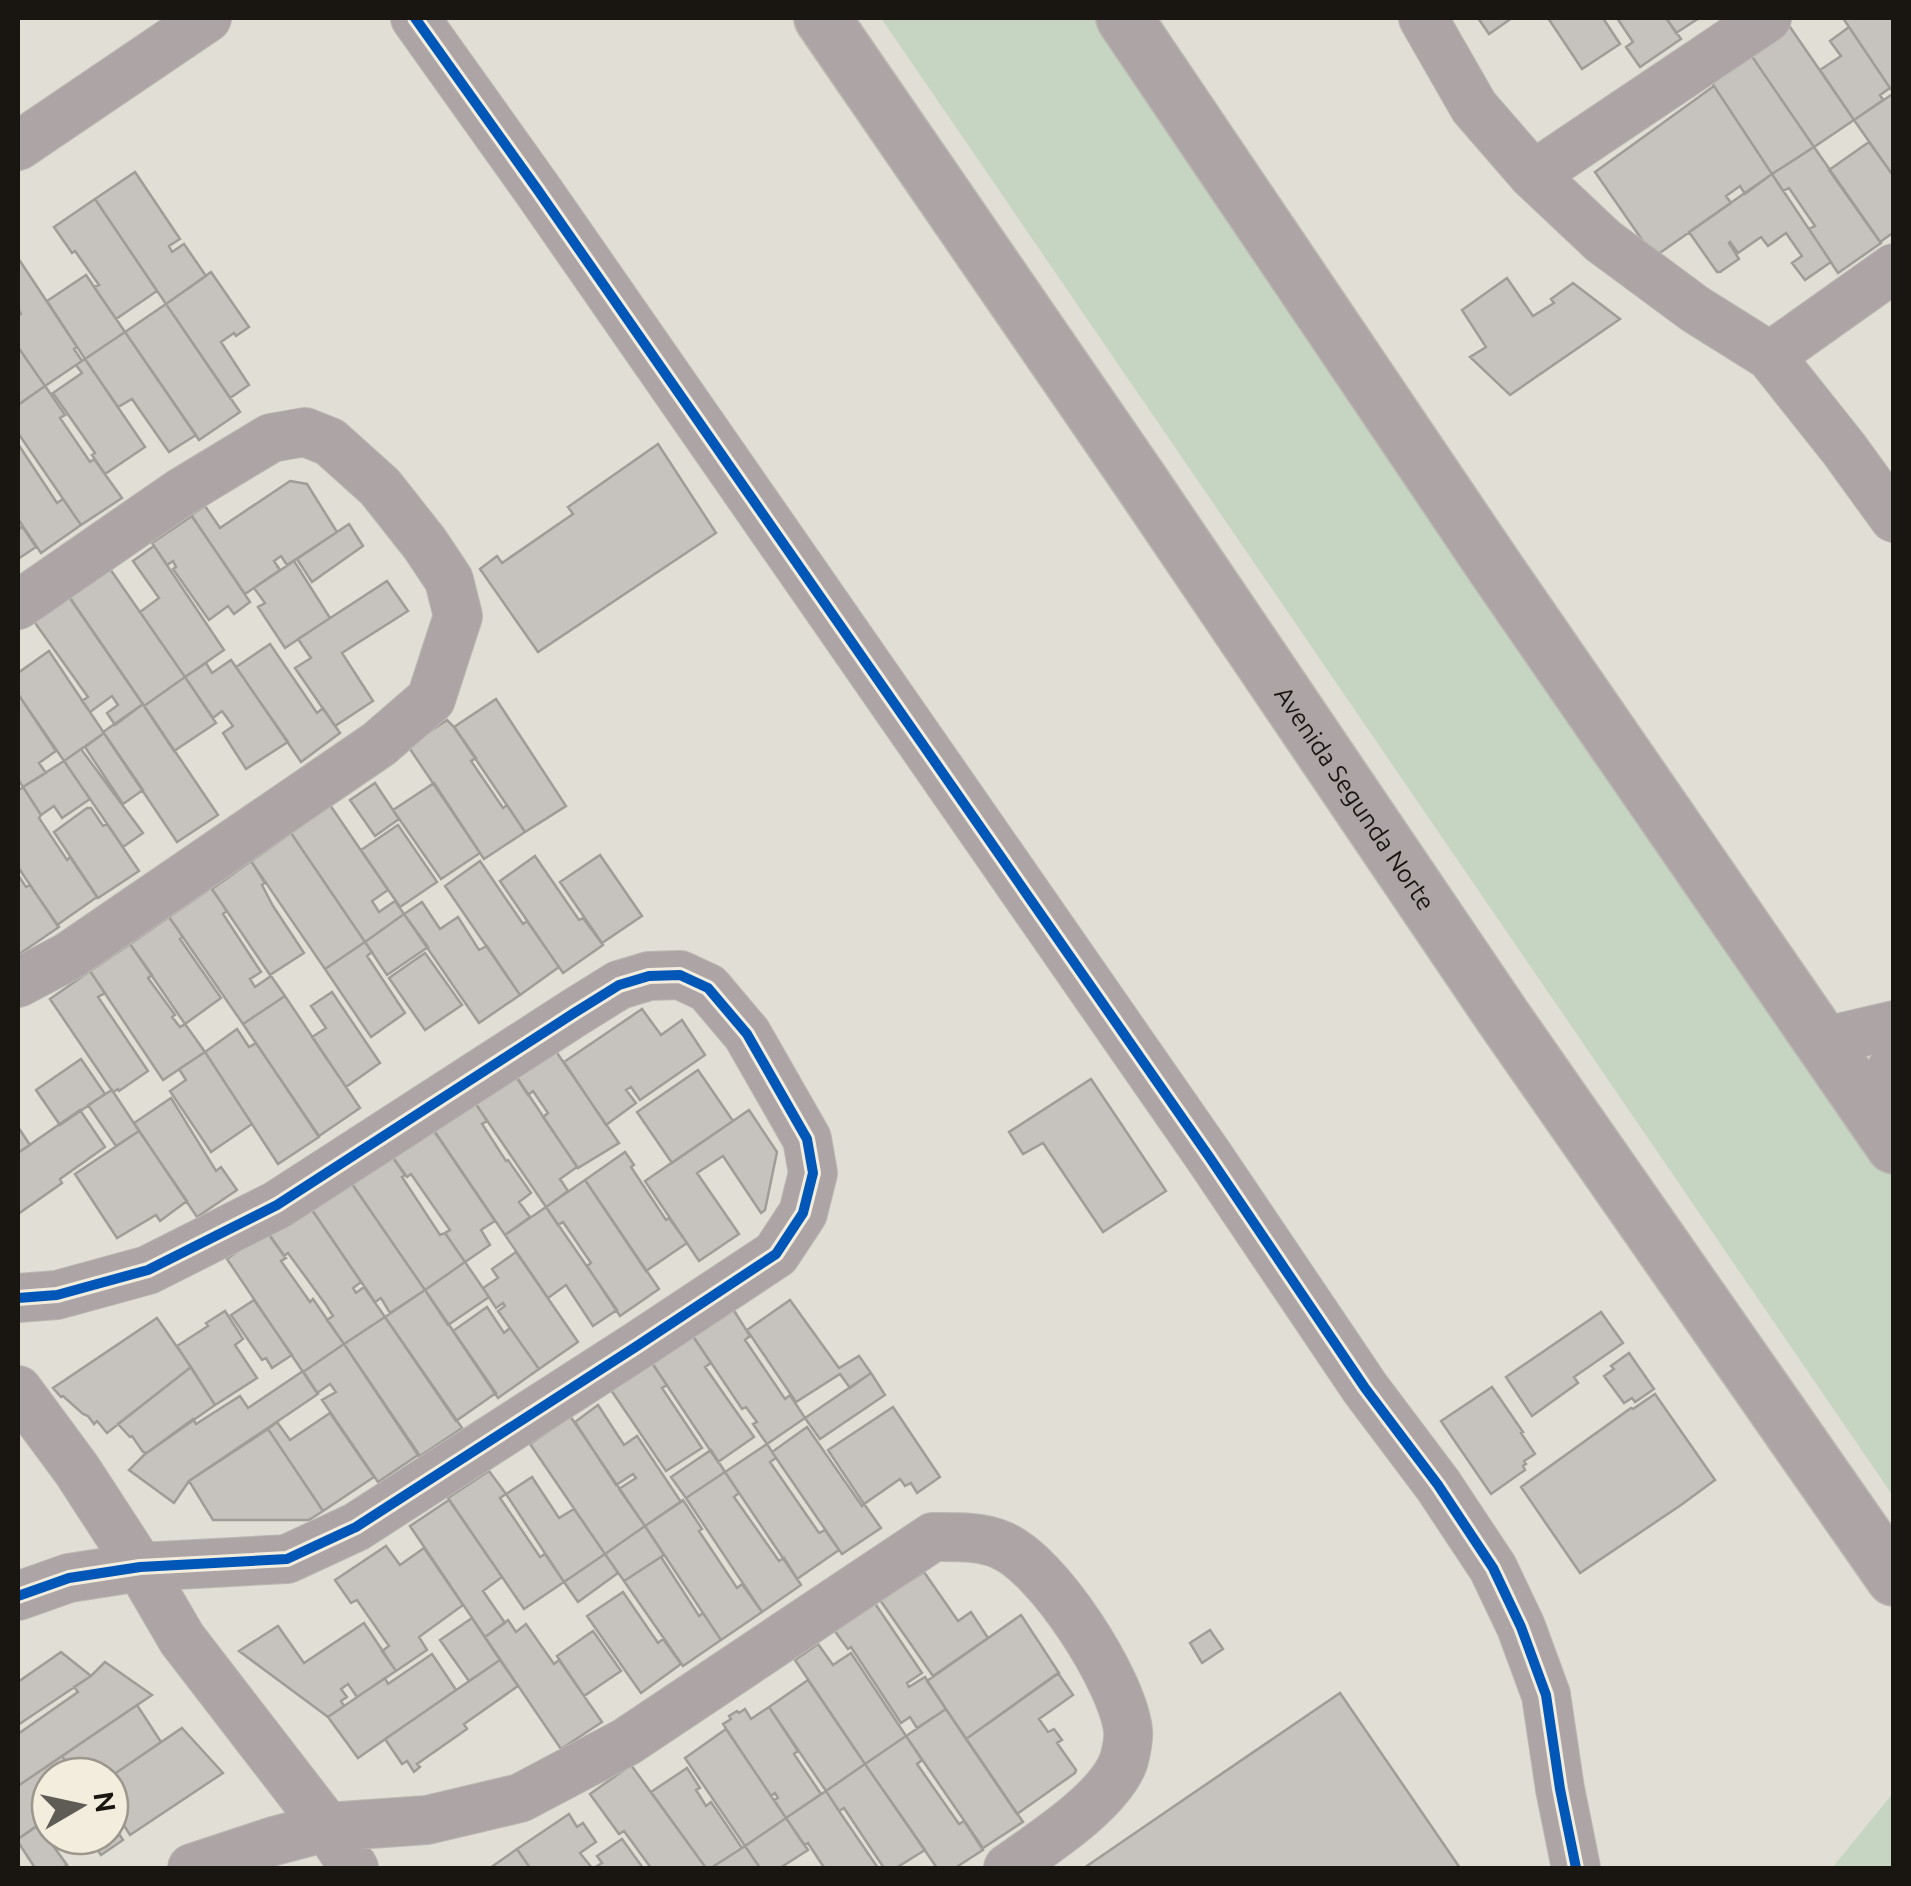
<svg xmlns="http://www.w3.org/2000/svg" width="1911" height="1886" font-family="Ubuntu,sans-serif">
<style>
.green{fill:#c6d5c1}
.building{fill:#c6c2bd;stroke:#a09c97;stroke-width:2.5}
.lines{fill:none;stroke-linecap:round;stroke-linejoin:round}
.minor-casing{stroke:#bcb9b3;stroke-width:50}
.tertiary-casing{stroke:#bcb9b3;stroke-width:58}
.minor{stroke:#ada4a5;stroke-width:48}
.tertiary{stroke:#ada4a5;stroke-width:55}
.cycleway-casing{stroke:#f3edde;stroke-width:16}
.cycleway{stroke:#0057b8;stroke-width:10}
.labels{text-anchor:middle;stroke-width:8;stroke-linejoin:round;paint-order:stroke}
.street-label{font-size:25px;fill:#191611;stroke:#f3edde}
</style>
<rect width="100%" height="100%" fill="#e1ded6"/>
<path class="green" d="M881 18H1109L1893 1164V1496Z
M1893 1793V1868H1832Z"/>
<path class="building" d="M1478 18H1512L1489 34Z
M1548 18H1603L1620 44 1582 69Z
M1617 18H1666L1681 39 1640 67 1626 47 1633 42Z
M1666 18H1699L1676 33Z
M1843 18H1894V93L1890 88Z
M1790 27 1854 120 1814 147 1751 55Z
M1849 27 1890 88 1880 95 1883 100 1854 120 1820 70 1841 56 1830 41Z
M1751 55 1814 147 1772 174 1708 77Z
M1714 86 1772 174 1745 194 1740 186 1726 196 1731 203 1654 257 1595 172Z
M1894 93V177L1854 120Z
M1869 142 1894 177V232L1880 242 1829 170Z
M1814 147 1881 243 1838 273 1809 229 1815 226 1789 188 1783 191 1772 174Z
M135 172 180 239 169 246 172 252 184 244 206 276 166 304 95 199Z
M1772 174 1831 262 1805 280 1792 263 1802 256 1786 233 1768 246 1761 237 1738 253 1730 242 1729 243 1739 259 1720 272H1717L1689 232Z
M95 199 157 291 116 319 94 287 99 285 75 251 72 253 54 227Z
M18 258 77 347 74 349 82 361 45 386 18 347V316L21 314 18 308Z
M211 272 249 327 236 336 234 333 221 342 249 385 230 398 166 304Z
M86 275 125 332 85 359 47 301Z
M1507 278 1533 316 1554 303 1551 299 1573 283 1620 319 1510 395 1470 357 1486 347 1462 310Z
M166 304 240 412 199 440 125 332Z
M125 332 196 435 169 452 132 399 118 407 85 359Z
M18 347 45 386 18 405Z
M85 359 145 447 105 474 92 455 95 453 53 393 82 373 76 365Z
M45 386 65 415 60 418 90 462 94 459 122 498 81 525 18 433V405Z
M18 444 57 503 63 499 81 525 41 553 18 519Z
M658 444 716 533 538 652 480 569 497 556 502 563 573 514 568 507Z
M290 481 307 484 337 532 287 565 281 556 274 561 280 570 245 594 191 515 205 506 220 528Z
M192 516 250 602 234 614 228 606 209 620 173 569 176 567 173 561 167 565 152 543Z
M349 524 363 546 312 582 297 559Z
M22 526 36 547 18 559V530Z
M154 546 224 650 185 677 140 612 159 598 133 561Z
M294 561 330 618 285 648 258 607 265 603 254 588Z
M108 566 185 677 144 706 67 594Z
M387 581 408 611 342 653 373 701 335 726 295 668 311 658 298 639Z
M68 595 143 704 115 725 107 713 118 705 112 696 90 712 82 701 88 697 33 620Z
M270 644 317 713 323 708 340 733 301 762 236 667Z
M49 651 104 733 64 761 18 694V673Z
M231 660 288 742 246 769 223 733 233 726 222 711 213 718 185 677 206 663 212 673Z
M185 677 216 723 174 751 144 706Z
M18 694 56 751 39 763 46 773 23 787 18 779Z
M496 699 566 806 525 832 454 727Z
M143 704 218 815 177 842 103 732Z
M447 720 455 728 476 758 471 761 503 808 507 805 525 832 484 859 408 746Z
M104 733 143 790 123 804 85 747Z
M81 749 143 833 123 847 64 761Z
M64 761 90 799 62 818 54 806 41 815 23 787Z
M375 783 399 819 375 836 350 800Z
M434 783 480 853 441 879 393 810Z
M23 787 41 815 39 818 67 860 70 857 97 897 57 925 18 867V791Z
M330 805 388 890 372 901 379 912 395 901 404 914 365 942 291 833Z
M87 808H91L103 826 107 824 139 871 98 898 54 832Z
M398 825 437 882 400 907 361 850Z
M291 833 365 942 325 969 251 861Z
M600 855 642 916 602 943 560 882Z
M535 856 579 920 583 918 603 945 563 973 500 881Z
M251 861 265 883 262 885 273 906 304 953 270 975 212 889Z
M480 861 523 924 527 921 559 967 520 995 445 886Z
M18 875 26 887 30 885 59 927 18 955Z
M211 888 227 911 223 914 261 972 250 979 255 987 271 976 285 996 243 1024 169 917Z
M422 902 440 929 458 917 479 950 487 946 520 995 479 1023 404 914Z
M404 914 428 947 387 975 365 942Z
M169 917 183 937 180 939 221 998 185 1024 130 944Z
M365 942 372 952 367 956 405 1013 371 1037 325 969Z
M130 944 152 975 148 978 175 1015 172 1017 180 1027 185 1024 205 1052 163 1080 90 971Z
M425 953 462 1005 425 1030 389 978Z
M90 971 105 993 98 997 148 1071 119 1091 118 1089 113 1092 50 999Z
M332 992 380 1063 346 1087 312 1037 326 1028 311 1006Z
M285 996 360 1108 319 1136 243 1024Z
M642 1009 661 1035 682 1020 705 1055 640 1100 631 1087 626 1090 636 1103 606 1125 564 1062Z
M237 1029 249 1047 256 1043 319 1137 278 1164 205 1052Z
M555 1050 619 1143 578 1168 543 1117 548 1113 533 1091 528 1095 514 1074Z
M205 1052 252 1124 211 1152 170 1091 186 1080 179 1069Z
M81 1059 105 1094 60 1125 36 1090Z
M510 1067 577 1167 560 1179 568 1191 546 1207 469 1094Z
M698 1070 733 1121 672 1163 637 1112Z
M1091 1079 1166 1191 1103 1232 1043 1143 1023 1154 1009 1132Z
M112 1090 139 1131 116 1146 88 1105Z
M171 1098 216 1171 221 1167 237 1190 197 1217 134 1123Z
M474 1101 487 1121 482 1124 506 1161 508 1160 531 1193 519 1202 530 1217 505 1235 433 1129Z
M80 1110 105 1147 60 1179 62 1183 18 1214V1153Z
M749 1110 777 1152 765 1210 761 1213 723 1156 697 1173 739 1234 699 1261 645 1181Z
M430 1125 495 1221 481 1230 490 1245 465 1262 445 1233 450 1230 411 1174 407 1177 389 1152Z
M18 1127 30 1145 18 1153Z
M139 1131 187 1201 160 1221 156 1215 117 1238 75 1174Z
M625 1152 634 1165 631 1167 666 1220 669 1218 687 1243 646 1271 585 1180Z
M393 1158 405 1175 402 1177 440 1235 445 1233 465 1262 425 1290 352 1184Z
M348 1178 425 1290 390 1313 381 1298 375 1302 308 1204Z
M585 1180 659 1289 620 1316 587 1266 591 1263 563 1222 558 1225 546 1207Z
M308 1204 361 1282 353 1288 356 1293 364 1287 385 1317 344 1344 327 1320 333 1316 326 1305 288 1253 284 1256 267 1232Z
M546 1207 617 1310 593 1326 566 1285 548 1298 505 1235Z
M266 1230 286 1258 281 1261 310 1302 313 1299 344 1344 303 1372 227 1259Z
M516 1252 578 1342 539 1369 498 1311 505 1306 503 1303 496 1308 483 1288 498 1278 492 1269Z
M465 1262 489 1297 448 1325 425 1290Z
M425 1290 496 1393 456 1421 385 1317Z
M254 1300 292 1355 272 1368 266 1358 262 1360 231 1315Z
M790 1300 839 1368 859 1356 871 1373 850 1388 840 1374 796 1402 747 1330Z
M487 1307 504 1333 510 1328 539 1369 498 1398 453 1331Z
M733 1309 750 1336 745 1340 785 1399 790 1395 805 1418 767 1444 753 1424 757 1422 746 1407 742 1409 693 1336Z
M225 1311 243 1339 235 1345 257 1378 215 1405 177 1346 208 1326 206 1323Z
M1601 1312 1623 1343 1574 1377 1578 1383 1532 1416 1506 1377Z
M385 1317 462 1428 420 1456 344 1344Z
M157 1318 191 1367 107 1433 97 1421 94 1424 88 1416 83 1414 63 1396 61 1397 53 1388Z
M692 1335 711 1363 705 1367 754 1437 718 1462 652 1363Z
M344 1344 418 1455 378 1482 322 1400 336 1392 330 1384 317 1393 303 1372Z
M1629 1353 1654 1389 1635 1402 1632 1398 1624 1403 1604 1376 1614 1369 1611 1366Z
M652 1363 667 1385 662 1388 702 1448 666 1471 611 1390Z
M191 1367 215 1405 147 1453 143 1452 132 1436 130 1437 118 1424Z
M303 1371 318 1394 189 1481 174 1503 129 1470 144 1455 193 1419 196 1424 240 1396 248 1408Z
M871 1373 885 1395 820 1439 805 1418Z
M1492 1387 1523 1432 1521 1433 1535 1454 1524 1461 1526 1464 1523 1466 1525 1470 1491 1494 1441 1421Z
M1655 1394 1715 1480 1681 1505 1580 1573 1521 1487 1631 1408 1633 1409Z
M598 1405 624 1445 637 1436 681 1502 645 1526 619 1489 636 1478 633 1474 616 1485 575 1422Z
M893 1407 940 1477 917 1493 911 1483 905 1486 900 1479 864 1504 828 1450Z
M330 1413 374 1477 323 1511 268 1429 277 1422 290 1440Z
M570 1416 645 1526 605 1554 530 1444Z
M807 1427 862 1506 864 1504 881 1528 842 1554 772 1452Z
M268 1429 323 1511 309 1520H213L189 1481Z
M767 1444 776 1458 770 1462 819 1533 825 1530 839 1550 797 1579 725 1472Z
M711 1450 725 1472 686 1498 671 1477Z
M489 1471 506 1494 500 1498 540 1557 545 1554 564 1582 524 1609 448 1498Z
M725 1472 739 1493 734 1497 779 1561 784 1558 801 1585 762 1612 686 1498Z
M532 1477 559 1518 574 1509 605 1554 564 1582 506 1494Z
M449 1500 502 1577 483 1591 505 1623 485 1637 410 1526Z
M683 1500 702 1529 699 1531 737 1588 742 1584 762 1612 721 1640 645 1526Z
M645 1526 664 1555 624 1581 605 1554Z
M386 1546 400 1565 424 1548 463 1605 419 1637 427 1650 396 1671 382 1651 389 1646 357 1600 351 1603 335 1580Z
M605 1554 618 1573 578 1602 564 1582Z
M661 1557 699 1616 703 1613 721 1640 683 1666 624 1581Z
M924 1572 958 1621 971 1612 988 1638 933 1676 880 1600Z
M623 1592 658 1643 663 1639 681 1664 641 1693 587 1616Z
M872 1599 922 1673 907 1683 909 1687 925 1677 946 1709 917 1728 910 1717 901 1723 851 1647 848 1649 831 1626Z
M1021 1615 1059 1673 966 1739 927 1681Z
M472 1618 500 1660 469 1681 440 1640Z
M508 1620 516 1632 526 1624 554 1664 559 1660 602 1722 561 1749 485 1637Z
M364 1623 396 1671 357 1697 348 1684 341 1689 347 1697 341 1701 344 1706 328 1717 239 1651 278 1626 304 1663Z
M1210 1630 1223 1649 1202 1663 1190 1643Z
M593 1631 621 1671 584 1696 557 1656Z
M818 1644 833 1665 851 1653 906 1736 865 1764 795 1660Z
M61 1652 91 1676 18 1725V1682Z
M432 1654 456 1690 358 1758 328 1717 385 1678 388 1684Z
M500 1660 518 1686 464 1724 467 1729 417 1764 420 1767 414 1772 407 1761 402 1764 385 1739Z
M105 1662 152 1695 18 1786V1734L78 1692 74 1687 91 1676Z
M1058 1673 1073 1695 1039 1719 1048 1732 1054 1729 1062 1740 1057 1743 1076 1770 1075 1773 1017 1814 966 1739Z
M808 1680 865 1764 826 1791 769 1707Z
M1340 1693 1460 1868H1084L1189 1796Z
M137 1705 161 1742 110 1777 76 1776 62 1756Z
M769 1707 798 1751 794 1754 821 1794 786 1818 774 1800 778 1798 775 1793 771 1796 723 1724 731 1719 729 1716 737 1711 739 1713 745 1709 751 1719Z
M946 1709 1023 1822 983 1848 906 1736Z
M182 1728 223 1773 130 1835 110 1803V1777Z
M726 1729 786 1818 745 1846 685 1758Z
M906 1736 922 1760 917 1764 959 1824 964 1821 983 1850 955 1868H937L865 1764Z
M62 1756 76 1776H50V1817L18 1839V1786Z
M865 1764 925 1850 896 1868H884L844 1808 839 1811 826 1791Z
M631 1765 706 1868H651L624 1831 619 1834 590 1794Z
M687 1768 700 1788 696 1790 706 1806 711 1802 742 1848 711 1868H706L651 1792Z
M826 1791 839 1811 878 1868H820L823 1866 808 1843 804 1845 786 1818Z
M569 1814 577 1827 583 1823 596 1842 580 1853 592 1868H530L517 1849Z
M786 1818 808 1850 780 1868H760L745 1846Z
M110 1820 123 1840 101 1855 88 1836H110Z
M38 1825 67 1865 62 1868H35L18 1842V1839Z
M622 1839 643 1868H594L602 1863 597 1856Z
M745 1846 760 1868H711L742 1848Z
M517 1849 530 1868H490Z"/>
<g class="lines">
<defs>
<path id="minor" d="M415 18 537 189 1210 1158 1365 1388 1438 1485 1493 1568 1521 1627 1546 1695 1560 1789 1576 1868
M1423 18 1474 107 1533 175 1603 241 1695 309 1770 356 1844 449 1894 518
M18 146 207 18
M1533 175 1767 18
M1770 356 1894 268
M18 605 180 493 271 438 305 432 330 442 380 487 425 544 449 580 458 616 431 699 379 744 69 956 18 983
M1821 1042 1894 1025
M1866 1105 1894 1066
M18 1298 57 1295 148 1270 277 1205 574 1013 619 985 649 976 680 975 708 988 747 1034 807 1139 813 1173 803 1213 776 1254 637 1346 356 1527 287 1559 140 1567 69 1578 18 1596
M18 1390 77 1470 140 1567 182 1639 327 1827 354 1868
M192 1868 274 1841 327 1827 427 1820 520 1798 626 1742 933 1537C955 1537 981 1536 1001 1545 1048 1564 1122 1680 1128 1730 1129 1738 1126 1752 1124 1760 1111 1800 1042 1844 1008 1868"/>
<g id="tertiary">
<path id="s1" d="M822 18 1139 479 1503 1017 1894 1578"/>
<path d="M1124 18 1496 569 1894 1146"/>
</g>
</defs>
<use href="#minor" class="minor-casing"/>
<use href="#tertiary" class="tertiary-casing"/>
<use href="#minor" class="minor"/>
<use href="#tertiary" class="tertiary"/>
<defs>
<path id="cycleway" d="M415 18 537 189 1210 1158 1365 1388 1438 1485 1493 1568 1521 1627 1546 1695 1560 1789 1576 1868
M18 1298 57 1295 148 1270 277 1205 574 1013 619 985 649 976 680 975 708 988 747 1034 807 1139 813 1173 803 1213 776 1254 637 1346 356 1527 287 1559 140 1567 69 1578 18 1596"/>
</defs>
<use href="#cycleway" class="cycleway-casing"/>
<use href="#cycleway" class="cycleway"/>
</g>
<g class="labels">
<g class="street-label">
<text dy="9" stroke="none"><textPath href="#s1" startOffset="945">Avenida Segunda Norte</textPath></text>
</g>
</g>
<rect width="1911" height="1886" fill="none" stroke="#191611" stroke-width="40"/>
<g transform="translate(80 1806) rotate(81)"><circle r="48" fill="#f3edde" stroke="#9c978c" stroke-width="2.5"/>
<path d="M0-8L18 38L0 25L-18 38Z" fill="#5f5c56"/>
<text y="-15" font-size="28" font-weight="bold" text-anchor="middle" fill="#191611">N</text>
</g>
</svg>
